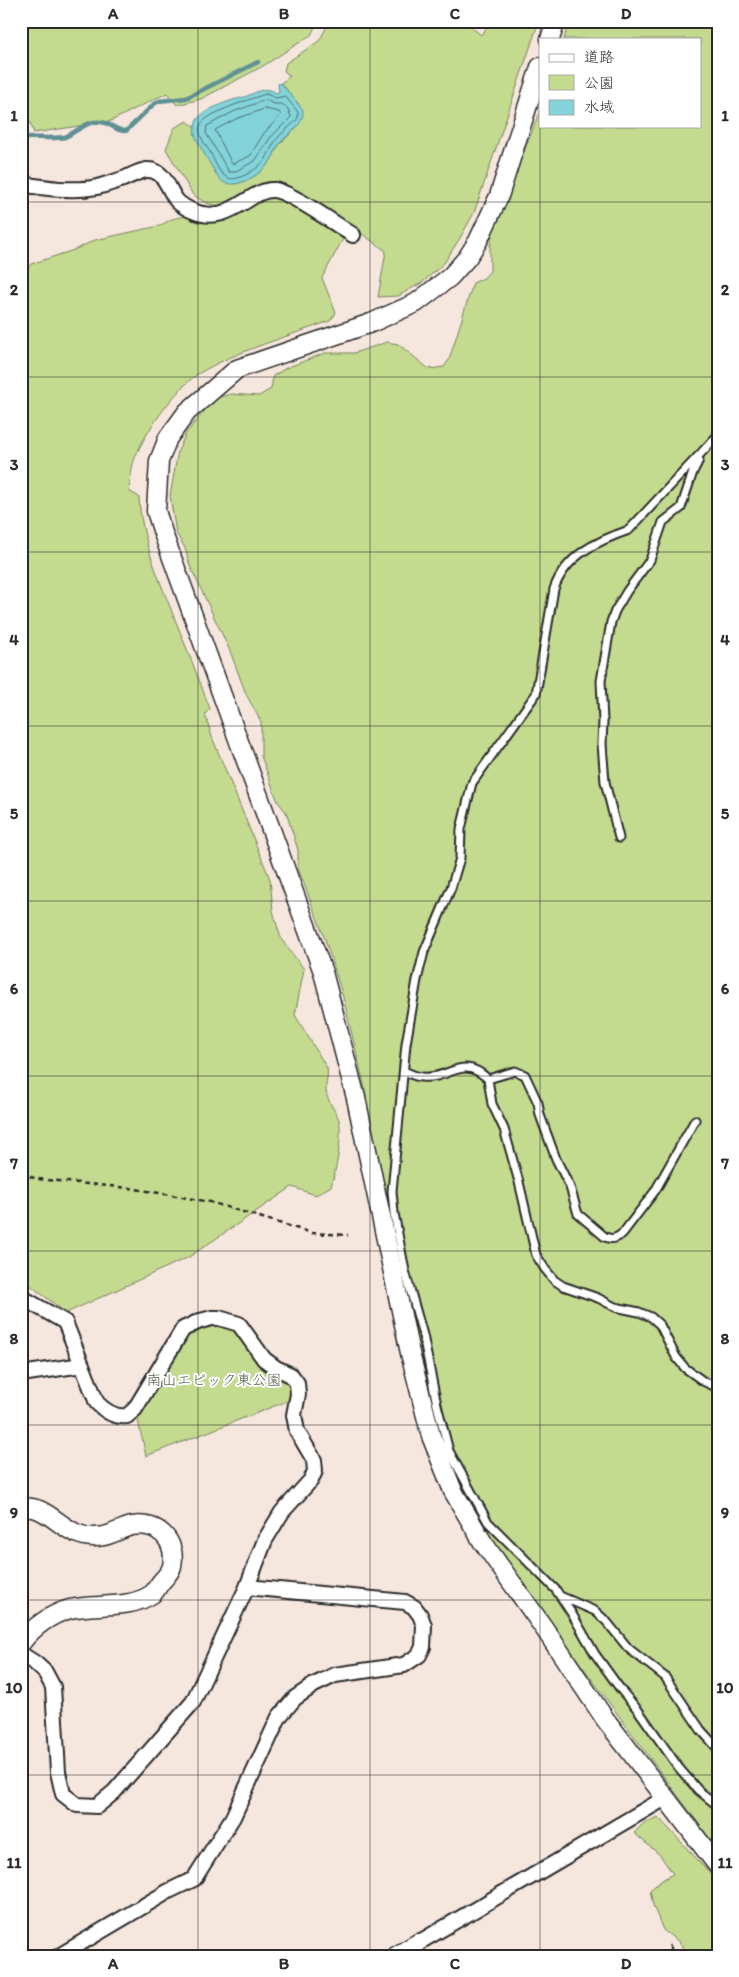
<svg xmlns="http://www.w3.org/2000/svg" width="739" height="1977" viewBox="0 0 739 1977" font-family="Itim,'Klee One',sans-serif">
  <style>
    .green { fill: #c3da8f; stroke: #77825d }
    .water { fill: #82d3da; stroke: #5f9094 }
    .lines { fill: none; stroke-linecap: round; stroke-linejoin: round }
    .shore { stroke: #4e6e71; stroke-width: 1 }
    .stream { stroke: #5f9094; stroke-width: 4.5 }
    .service-casing { stroke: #2b2b2b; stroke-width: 11 }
    .minor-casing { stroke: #2b2b2b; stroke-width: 18 }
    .tertiary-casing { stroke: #2b2b2b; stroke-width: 21 }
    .path { stroke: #2b2b2b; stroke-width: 2.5; stroke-dasharray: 5 4; stroke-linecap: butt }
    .service { stroke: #fff; stroke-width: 7 }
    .minor { stroke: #fff; stroke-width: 14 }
    .tertiary { stroke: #fff; stroke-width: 18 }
    .grid { fill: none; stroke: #2b2b2b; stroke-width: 1; stroke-opacity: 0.55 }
    .labels { text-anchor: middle; stroke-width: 4; stroke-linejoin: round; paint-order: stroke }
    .park-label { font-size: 15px; fill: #596049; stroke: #fff }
    .neatline { fill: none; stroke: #2b2b2b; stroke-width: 2 }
    .grid-label { font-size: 16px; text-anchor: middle; font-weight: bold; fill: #2b2b2b }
  </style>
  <rect width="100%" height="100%" fill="#f5e6de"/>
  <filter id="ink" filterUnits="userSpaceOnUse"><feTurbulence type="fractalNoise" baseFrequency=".02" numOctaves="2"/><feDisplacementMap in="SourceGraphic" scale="10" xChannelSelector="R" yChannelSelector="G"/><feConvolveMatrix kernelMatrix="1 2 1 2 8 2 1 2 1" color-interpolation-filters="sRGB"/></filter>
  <g filter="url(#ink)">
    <!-- green -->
    <path class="green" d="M21 21H318L311 35 263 66 201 99 177 105 167 93 111 121 34 133 23 104 21 91Z
      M330 21H464L481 35 488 26 483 21H539L474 213 460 238 444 263 423 282 398 296 378 297 386 251 330 211 316 208 280 188 222 207 206 203 193 195 166 149 174 128 187 121 195 127V135L216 174 236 184 256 175 263 169 270 162 279 145 297 127 298 103C291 97 288 90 281 83L290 76 284 71 286 63 319 41Z
      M569 21H718V1850L483 1532 439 1444 371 1137 366 1093 343 997 325 939 298 868V850L286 812 278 802 261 756V722L246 694 230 651 190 566 185 548 176 533 170 496 178 451 186 433 215 398 231 394 259 396 271 389 273 376 286 368 325 353H354L387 342 398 344 429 369 444 367 449 360 473 283 484 278 490 271V248L492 233 540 111V126H700V39H564Z
      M268 197 282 198 345 235 322 278 336 313 330 321C289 336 237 351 201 372 177 386 140 438 133 464 131 473 130 482 129 491L139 497C141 537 157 574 172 612 185 644 198 677 210 709L205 714 212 737 270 879 273 911 281 939 304 969 295 1015 327 1068C329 1076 325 1083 326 1091 327 1101 336 1111 339 1120 343 1133 336 1173 331 1186L316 1195 292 1187 189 1257 66 1313 21 1278V278L31 264 74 250 95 240 159 226 172 219 188 215 216 220 238 215Z
      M213 1325 236 1329 261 1364 272 1375 289 1379 293 1387 290 1400 146 1456 137 1416 185 1336Z
      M658 1817 718 1882V1956H688L679 1942 663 1930 653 1905 650 1890 662 1880 673 1874 660 1855 634 1833 644 1823Z"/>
    <!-- water -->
    <path class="water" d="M281 83 303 110C304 128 286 133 278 146 275 151 273 158 269 163 261 174 236 191 222 181 217 177 197 142 195 135 194 131 195 124 197 120 203 110 230 100 241 98 253 95 265 84 276 93L279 92 278 84Z"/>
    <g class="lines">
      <!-- shore -->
      <path class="shore" d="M266 94 276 98 285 96 298 112V118C291 127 280 133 274 143 271 148 269 154 265 160 259 168 236 184 226 177 218 172 214 159 210 152 205 144 196 133 201 124 207 113 253 98 266 94Z
        M266 100 274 104H282L288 109 291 117 270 138 255 161 234 172H229L206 133 207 126 233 112Z
        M265 109 279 112 281 115 264 133 250 156 232 164 215 130 236 119Z"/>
      <!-- stream -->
      <path class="stream" d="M21 138C31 137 57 139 65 137 77 132 87 120 101 122 112 123 114 131 126 131L153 105 159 101 186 98 258 62"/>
      <!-- service casing -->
      <g class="service-casing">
        <path id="service" d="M718 435 629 530C597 541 566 555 554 589L536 694 472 783 461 829 460 858 451 888 424 952 417 980 406 1044 392 1191 394 1213 405 1271 423 1335 437 1405 449 1451 488 1522 556 1590 572 1614 595 1654 621 1690 638 1710 679 1768 698 1790 718 1806
          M619 838 605 782 602 744 603 721 601 681 611 622 615 611 627 591 650 560 663 522 681 508 693 472 699 460
          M404 1071C410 1074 416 1077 422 1077 450 1080 461 1054 488 1079L492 1104 504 1129 519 1182 536 1255 545 1269 554 1280 563 1286 598 1298 615 1307 639 1312 651 1317 660 1325 676 1357 685 1368 703 1381 718 1388
          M488 1079 515 1071 525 1075 538 1103 540 1115 556 1159 570 1187 578 1214 605 1237C613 1240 617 1238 623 1233L655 1191 695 1120
          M560 1596 595 1611 607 1622 628 1648 665 1677 701 1730 718 1749"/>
      </g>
      <!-- minor casing -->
      <g class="minor-casing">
        <path id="minor" d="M21 184C45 188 73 192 97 187 105 185 114 182 123 179 131 176 138 171 147 170 165 169 168 190 177 201 181 205 188 209 193 211 228 227 251 188 274 190 289 191 338 226 353 235
          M21 1297 65 1322 97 1403C105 1411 115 1418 127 1416L135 1409 183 1329 200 1321 212 1318H219L239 1324 264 1359 276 1368 291 1375 297 1383 298 1394 294 1415 297 1431 314 1460 315 1471 311 1480 282 1512 265 1540 247 1587 193 1702 114 1792 97 1806 77 1805 63 1794 58 1772 53 1687 45 1672 35 1663 21 1654
          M21 1374 82 1365
          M418 1943 667 1797
          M59 1956 169 1891 194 1879 233 1817 279 1717 295 1698 314 1685 335 1675 404 1665 419 1655 423 1647 424 1625 420 1615 414 1607 405 1602 247 1587"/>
      </g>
      <!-- tertiary casing -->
      <g class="tertiary-casing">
        <path id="tertiary" d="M550 39 556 21
          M540 67 499 196 478 241 467 258 450 277 416 303 371 323 237 369 187 412 168 438 159 461 156 511 164 536 323 972 356 1098 410 1353 431 1436 453 1491 482 1541 544 1628 605 1719 718 1866
          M21 1508C52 1502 64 1544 104 1536 114 1534 122 1528 132 1526 158 1521 177 1541 172 1566 171 1572 165 1577 161 1582 158 1585 156 1591 152 1594 129 1610 96 1603 70 1609 51 1614 33 1627 21 1643
          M396 1956 418 1943"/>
      </g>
      <!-- path -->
      <path class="path" d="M21 1174 38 1179 130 1188 165 1194 210 1202 312 1233 348 1235
        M669 1945 676 1956"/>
      <!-- service -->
      <use href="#service" class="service"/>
      <!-- minor -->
      <use href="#minor" class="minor"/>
      <!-- tertiary -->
      <use href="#tertiary" class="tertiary"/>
    </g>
  </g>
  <!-- grid -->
  <path class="grid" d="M198 21V1956M370 21V1956M540 21V39M540 126V1956M21 202H718M21 377H718M21 552H718M21 726H718M21 901H718M21 1076H718M21 1251H718M21 1425H718M21 1600H718M21 1775H718"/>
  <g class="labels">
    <!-- park labels -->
    <g class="park-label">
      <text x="214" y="1385">南山エピック東公園</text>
    </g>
  </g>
  <!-- margin -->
  <rect width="739" height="1977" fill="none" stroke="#fff" stroke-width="55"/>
  <!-- legend -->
  <rect x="539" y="38" width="162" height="90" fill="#ffffff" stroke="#aaaaaa"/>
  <rect x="549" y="54" width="25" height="8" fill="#ffffff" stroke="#aaaaaa"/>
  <text x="584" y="62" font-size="15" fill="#2b2b2b">道路</text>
  <rect x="549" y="75" width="25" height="15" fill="#c3da8f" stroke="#aaaaaa"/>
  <text x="584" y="88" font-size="15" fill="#2b2b2b">公園</text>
  <rect x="549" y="100" width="25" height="15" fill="#82d3da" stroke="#aaaaaa"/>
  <text x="584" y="112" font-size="15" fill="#2b2b2b">水域</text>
  <rect x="28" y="28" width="684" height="1922" class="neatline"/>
  <g class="grid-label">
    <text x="113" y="19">A</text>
    <text x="284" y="19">B</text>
    <text x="455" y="19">C</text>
    <text x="626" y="19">D</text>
    <text x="14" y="121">1</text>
    <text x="725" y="121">1</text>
    <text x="14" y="295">2</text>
    <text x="725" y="295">2</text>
    <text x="14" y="470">3</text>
    <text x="725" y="470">3</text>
    <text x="14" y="645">4</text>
    <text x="725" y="645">4</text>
    <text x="14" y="819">5</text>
    <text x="725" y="819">5</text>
    <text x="14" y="994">6</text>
    <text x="725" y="994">6</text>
    <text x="14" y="1169">7</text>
    <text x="725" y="1169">7</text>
    <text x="14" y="1344">8</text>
    <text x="725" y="1344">8</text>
    <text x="14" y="1518">9</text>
    <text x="725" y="1518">9</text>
    <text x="14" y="1693">10</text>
    <text x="725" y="1693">10</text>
    <text x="14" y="1868">11</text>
    <text x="725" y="1868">11</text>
    <text x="113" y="1969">A</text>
    <text x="284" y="1969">B</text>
    <text x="455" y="1969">C</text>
    <text x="626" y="1969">D</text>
  </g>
</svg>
